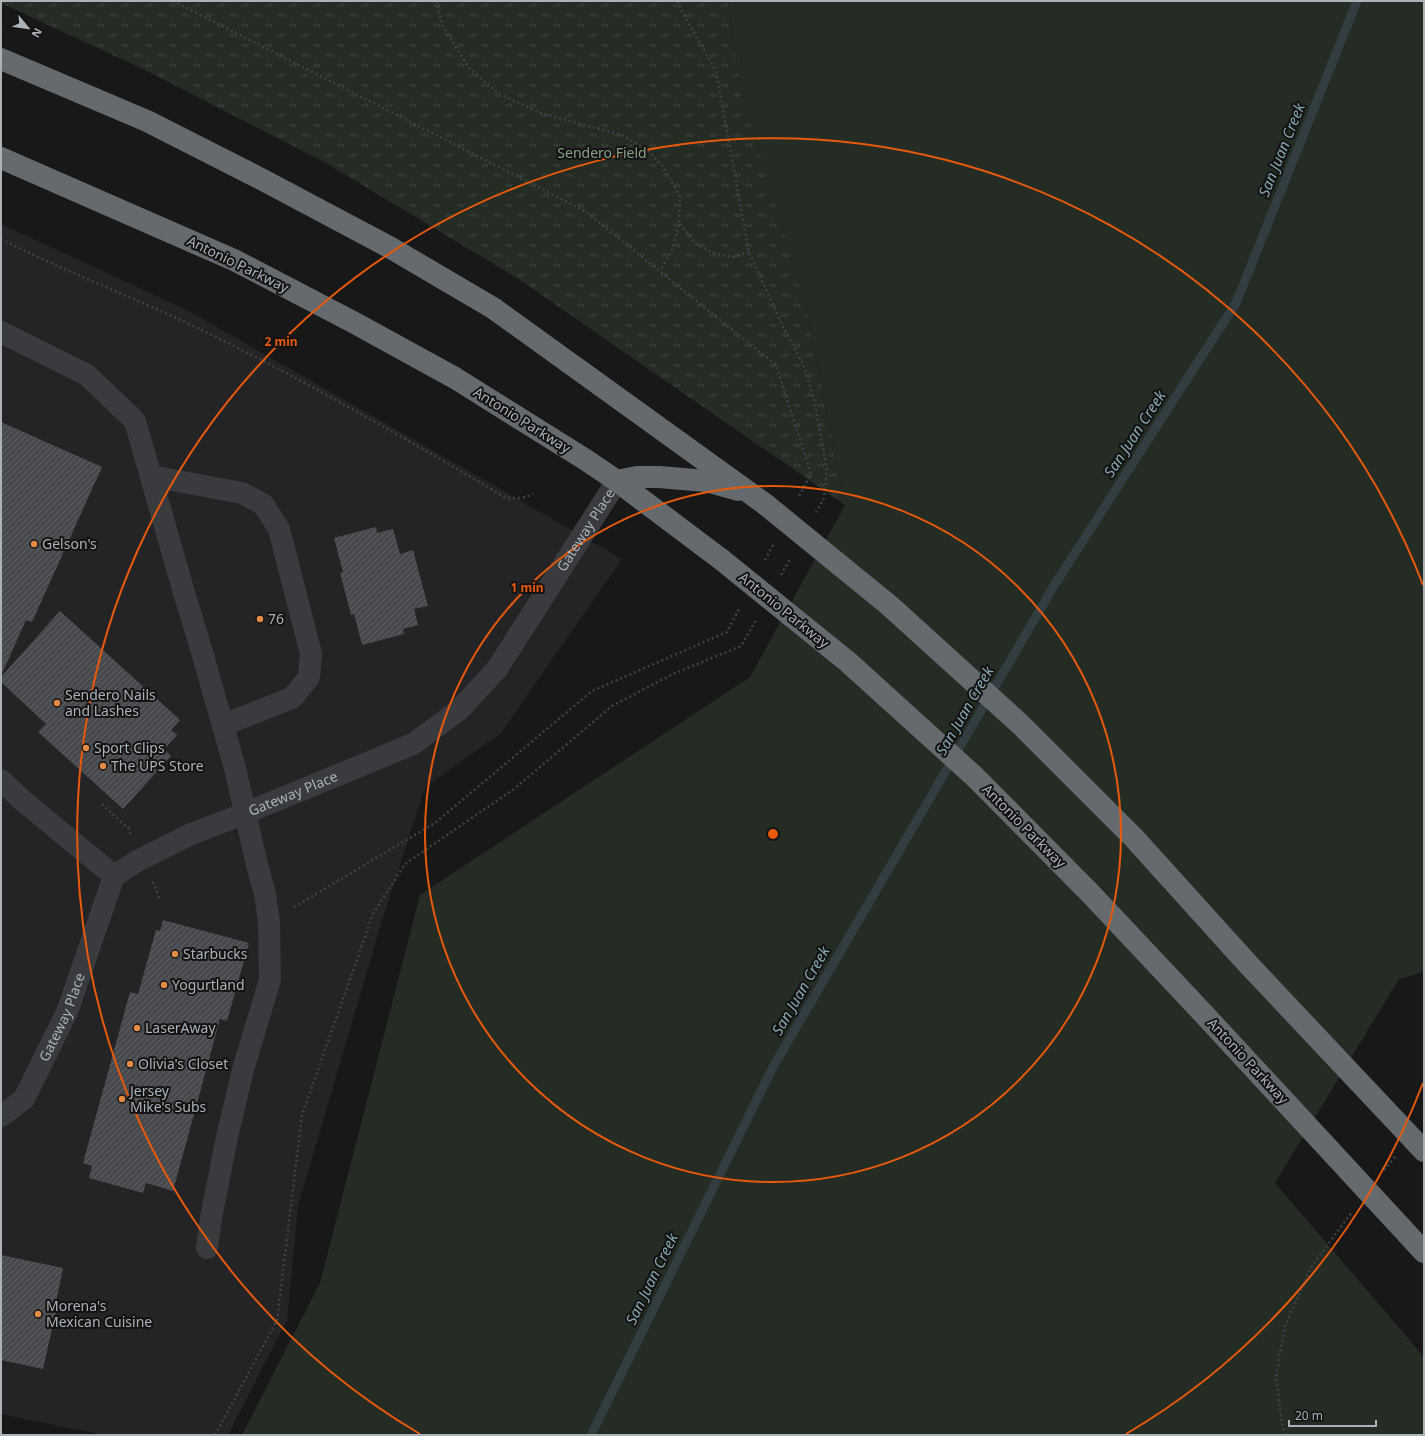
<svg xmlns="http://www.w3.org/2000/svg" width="1425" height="1436" viewBox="0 0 1425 1436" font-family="'Noto Sans',sans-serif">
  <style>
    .built { fill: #242426 }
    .grass { fill: #242c24 }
    .park { fill: url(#park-tufts) }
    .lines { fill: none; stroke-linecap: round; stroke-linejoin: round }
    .stream { stroke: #323d42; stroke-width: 9 }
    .building { fill: url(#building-hatch) }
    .path { stroke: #3f4245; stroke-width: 2.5; stroke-dasharray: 2 3; stroke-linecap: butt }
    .minor { stroke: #393b3e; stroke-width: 22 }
    .highway { stroke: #656a6f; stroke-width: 22 }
    .highway-bridge { stroke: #656a6f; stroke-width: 22 }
    .ring { fill: none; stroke: #e8590c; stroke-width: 2 }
    .poi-dot { fill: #e48b45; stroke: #131314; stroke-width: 1.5 }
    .labels { text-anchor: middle; stroke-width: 4; stroke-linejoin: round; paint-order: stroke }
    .park-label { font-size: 14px; fill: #88a284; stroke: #131314 }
    .street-label { font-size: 14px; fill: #abb2b8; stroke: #131314 }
    .poi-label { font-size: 14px; fill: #abb2b8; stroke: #131314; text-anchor: start }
    .water-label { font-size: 15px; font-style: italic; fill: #85a6b0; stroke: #131314 }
    .centre { fill: #e8590c; stroke: #131314; stroke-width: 2 }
    .ring-label { font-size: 12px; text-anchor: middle; font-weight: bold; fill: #e8590c; stroke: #131314; stroke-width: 4; stroke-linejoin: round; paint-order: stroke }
  </style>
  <defs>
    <pattern id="park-tufts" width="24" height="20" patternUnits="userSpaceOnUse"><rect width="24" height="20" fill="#242c24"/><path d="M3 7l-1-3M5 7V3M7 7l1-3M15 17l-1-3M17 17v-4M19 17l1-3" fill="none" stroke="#414842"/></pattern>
    <pattern id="building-hatch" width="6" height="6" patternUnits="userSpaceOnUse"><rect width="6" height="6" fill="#47494c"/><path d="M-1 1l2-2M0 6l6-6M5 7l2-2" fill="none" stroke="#5f6164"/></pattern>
  </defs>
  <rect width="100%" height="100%" fill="#181819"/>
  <!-- built -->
  <path class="built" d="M1 224 191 312 622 559 501 733 425 787 381 924 298 1206 287 1320 228 1435H103L1 1414Z"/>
  <!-- grass -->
  <path class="grass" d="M728 1H1424V972L1399 979 1275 1183 1424 1357V1435H242L320 1283 420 895 750 677 845 505 806 308 740 86Z"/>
  <!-- park -->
  <path class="park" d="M1 1H728L740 86 806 308 845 505 517 278 326 163 145 70 1 3Z"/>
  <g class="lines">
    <!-- stream -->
    <path class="stream" d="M591 1435 773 1067 1055 584 1236 303 1357 1"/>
  </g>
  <!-- building -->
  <path class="building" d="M1 422 102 467 32 622 26 620 1 676Z
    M376 527 377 533 393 529 400 554 413 550 428 606 414 609 418 625 403 629 404 634 362 645 354 614 351 615 340 573 343 572 334 538Z
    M60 611 180 720 171 730 177 735 164 749 171 756 123 809 38 732 46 724 1 682V677Z
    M163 920 249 943 227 1021 220 1019 173 1191 146 1183 143 1193 89 1178 92 1166 83 1163 130 992 138 994 156 930 160 931Z
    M1 1255 63 1268 55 1307H57L43 1369 1 1360Z"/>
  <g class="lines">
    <!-- path -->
    <path class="path" d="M173 1 585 211 776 365 811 474 798 498
      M436 1 443 26 469 68 498 93 540 113 622 135 647 150 663 166 680 197 679 224 672 250 660 271
      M678 1 683 14 716 71 749 252 783 327 803 364 814 399 827 470 824 498 816 512
      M680 224 696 244 716 254 733 257 749 252
      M1 239C74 276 151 304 224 341 320 389 413 443 506 498H522L533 494
      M765 560 773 545
      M781 575 790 559
      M102 804 129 829 131 835
      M153 882 160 899
      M294 907 435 823 592 691 727 632 740 607
      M1384 1170 1395 1157
      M215 1435 277 1320 302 1115 373 914 405 864 514 789 612 706 673 674 741 646 756 620
      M1286 1435 1282 1424 1276 1376 1285 1326 1311 1267 1352 1212"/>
    <!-- minor -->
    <g class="minor">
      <path d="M1 332 87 375 135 421 185 596 202 652 235 768 257 865 265 894 269 922 270 980 244 1066 227 1137 211 1218 207 1248"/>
      <path d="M151 476 242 493 263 504 279 529 311 654 309 677 292 698 223 725"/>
      <path d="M1 780 22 800 114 876"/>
      <path id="s1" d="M1 1116 24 1099 67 1012 114 876 137 861 189 835 246 813 413 744 459 710 497 669 617 481"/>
    </g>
    <!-- highway -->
    <path class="highway" d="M1 59 147 121 263 180 391 248 493 308 765 504
      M1 158 234 260 353 322 455 378 586 460 617 481 722 560
      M617 481 637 477H659L706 481 738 490"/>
    <!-- highway-bridge -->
    <path class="highway-bridge" d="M765 504 890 606 1020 724 1134 838 1247 963 1424 1151
      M722 560 848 662 975 777 1089 892 1201 1011 1424 1252"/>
  </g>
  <!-- distance rings -->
  <g class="ring">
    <circle cx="773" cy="834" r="348"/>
    <path d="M1423 1083A696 696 0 0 1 1126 1434M420 1434A696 696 0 1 1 1423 585"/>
  </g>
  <!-- markers -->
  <g class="poi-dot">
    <circle cx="34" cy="544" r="4"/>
    <circle cx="260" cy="619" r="4"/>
    <circle cx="57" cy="703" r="4"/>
    <circle cx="86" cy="748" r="4"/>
    <circle cx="103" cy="766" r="4"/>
    <circle cx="175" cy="954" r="4"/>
    <circle cx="164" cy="985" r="4"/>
    <circle cx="137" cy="1028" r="4"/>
    <circle cx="130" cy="1064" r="4"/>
    <circle cx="122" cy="1099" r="4"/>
    <circle cx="38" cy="1314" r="4"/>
  </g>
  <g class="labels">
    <!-- park labels -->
    <g class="park-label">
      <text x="602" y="158">Sendero Field</text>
    </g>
    <!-- street labels -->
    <g class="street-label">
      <text transform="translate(238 264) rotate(26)" y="5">Antonio Parkway</text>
      <text transform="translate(522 420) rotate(32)" y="5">Antonio Parkway</text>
      <text dy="5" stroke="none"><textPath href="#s1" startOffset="875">Gateway Place</textPath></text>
      <text transform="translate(784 610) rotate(39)" y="5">Antonio Parkway</text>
      <text dy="5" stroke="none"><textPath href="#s1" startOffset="467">Gateway Place</textPath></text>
      <text transform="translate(1024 826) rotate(45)" y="5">Antonio Parkway</text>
      <text dy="5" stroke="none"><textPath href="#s1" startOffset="119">Gateway Place</textPath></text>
      <text transform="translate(1248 1061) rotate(47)" y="5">Antonio Parkway</text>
    </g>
    <!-- poi labels -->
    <g class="poi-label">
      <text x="42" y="549">Gelson's</text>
      <text x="268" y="624">76</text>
      <text x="65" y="700">Sendero Nails<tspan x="65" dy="16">and Lashes</tspan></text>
      <text x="94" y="753">Sport Clips</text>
      <text x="111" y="771">The UPS Store</text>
      <text x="183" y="959">Starbucks</text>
      <text x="172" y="990">Yogurtland</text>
      <text x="145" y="1033">LaserAway</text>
      <text x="138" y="1069">Olivia's Closet</text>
      <text x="130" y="1096">Jersey<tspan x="130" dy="16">Mike's Subs</tspan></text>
      <text x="46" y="1311">Morena's<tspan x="46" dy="16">Mexican Cuisine</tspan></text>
    </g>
    <!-- water labels -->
    <g class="water-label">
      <text transform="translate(1282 150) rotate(-68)" y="5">San Juan Creek</text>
      <text transform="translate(1135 434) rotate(-57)" y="5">San Juan Creek</text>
      <text transform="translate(965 711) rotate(-60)" y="5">San Juan Creek</text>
      <text transform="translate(801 991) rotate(-60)" y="5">San Juan Creek</text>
      <text transform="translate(652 1279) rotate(-64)" y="5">San Juan Creek</text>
    </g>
  </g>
  <circle cx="773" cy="834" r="6" class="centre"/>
  <g class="ring-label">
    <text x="281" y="346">2 min</text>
    <text x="527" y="592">1 min</text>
  </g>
  <!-- border -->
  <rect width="1425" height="1436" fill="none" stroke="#abb2b8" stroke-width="4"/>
  <!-- north arrow -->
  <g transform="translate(28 28) rotate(119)" stroke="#131314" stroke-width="3" paint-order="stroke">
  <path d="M0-3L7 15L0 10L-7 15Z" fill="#abb2b8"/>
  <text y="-6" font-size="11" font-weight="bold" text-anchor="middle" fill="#abb2b8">N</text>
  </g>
  <!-- scale -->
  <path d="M1289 1420v6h87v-6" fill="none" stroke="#abb2b8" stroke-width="2"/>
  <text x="1295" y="1420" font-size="12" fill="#abb2b8" stroke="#131314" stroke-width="3" paint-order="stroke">20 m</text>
</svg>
